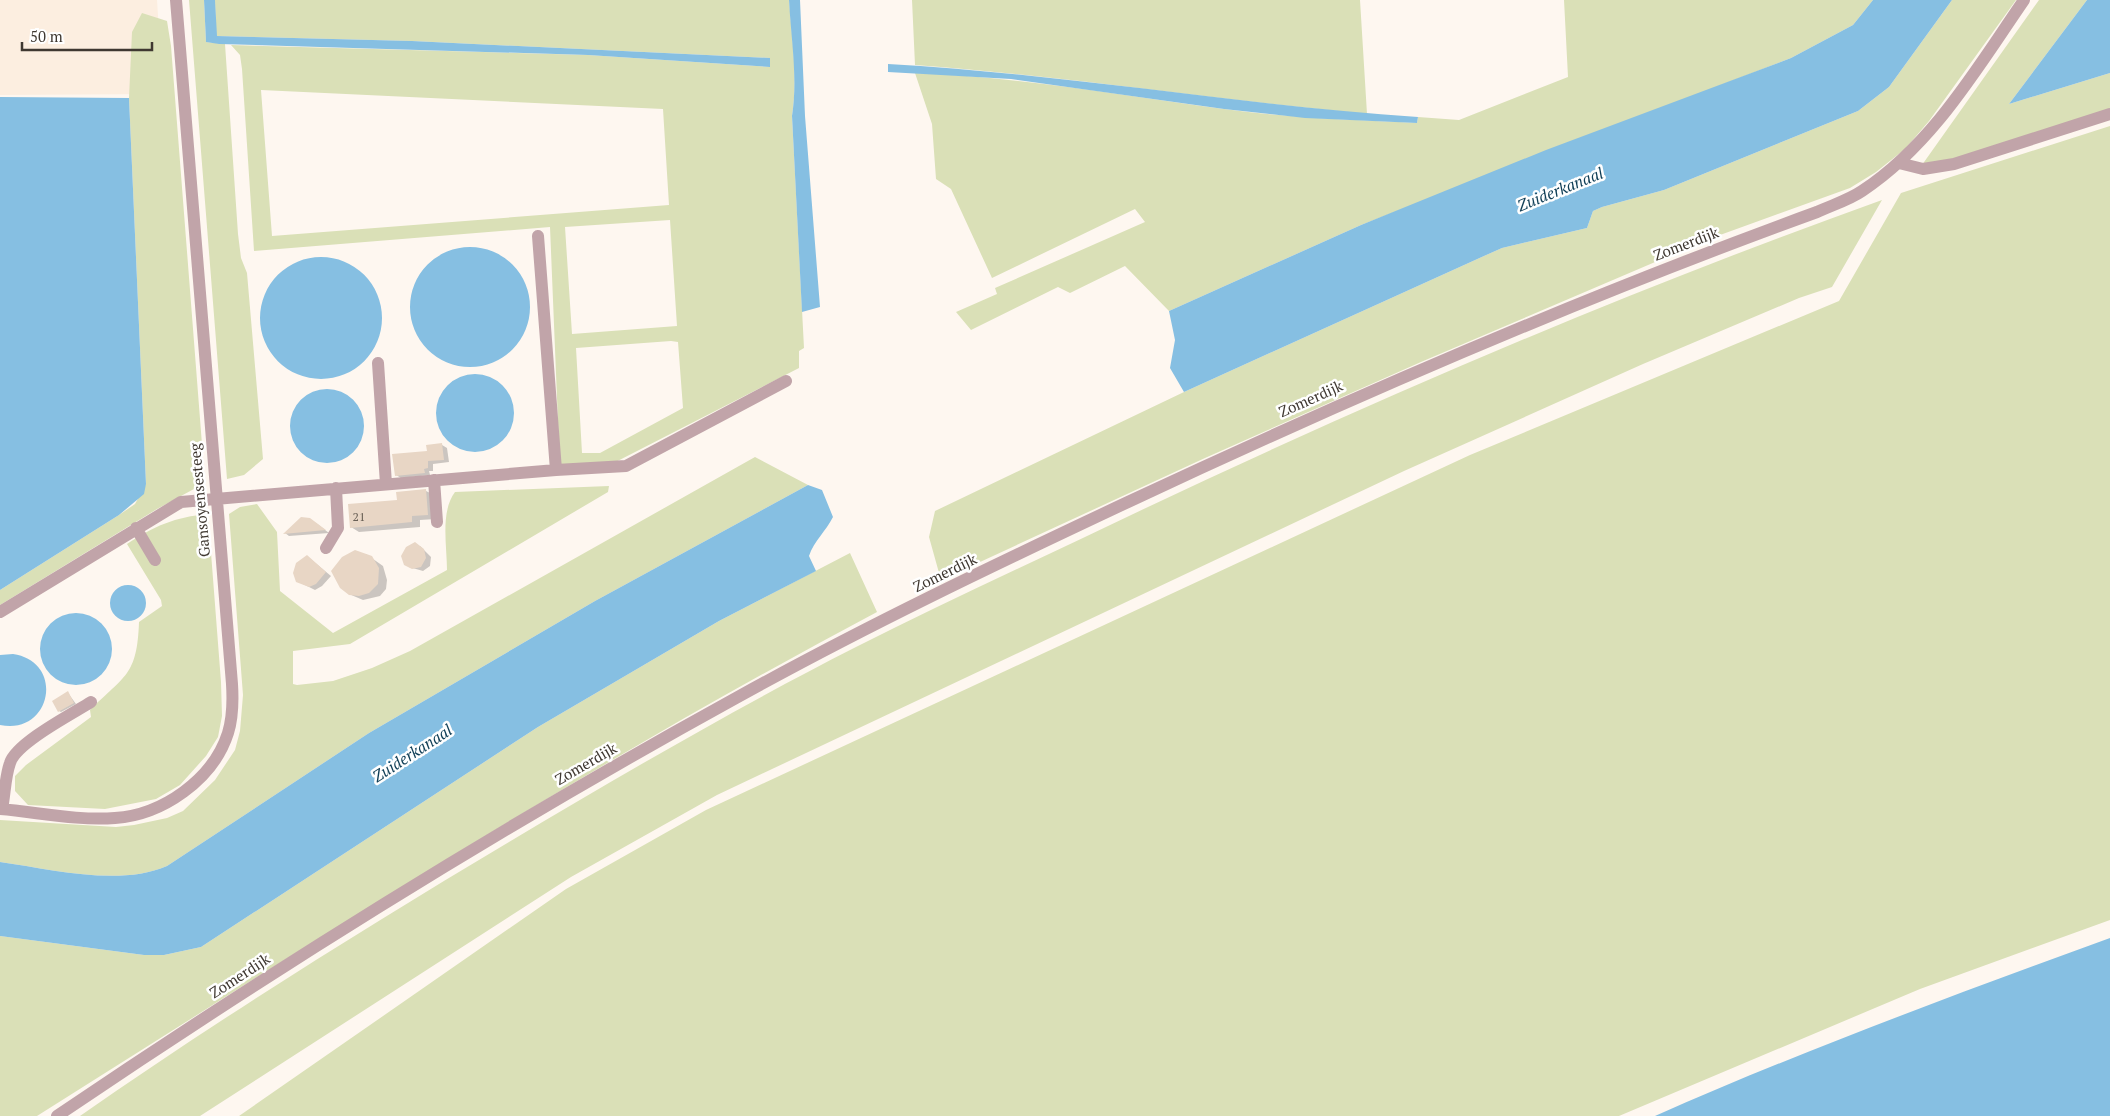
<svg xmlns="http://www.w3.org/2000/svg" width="2110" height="1116" viewBox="0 0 2110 1116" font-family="'PT Serif',serif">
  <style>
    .built { fill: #fceee0 }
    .green { fill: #dae0b7; fill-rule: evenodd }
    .water { fill: #86bfe2 }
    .shadow { fill: #0003 }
    .building { fill: #e8d6c5 }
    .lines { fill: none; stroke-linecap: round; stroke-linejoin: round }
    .minor { stroke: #c1a4a9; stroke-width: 12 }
    .labels { text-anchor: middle; stroke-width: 5; stroke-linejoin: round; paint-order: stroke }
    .number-label { font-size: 12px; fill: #696056 }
    .street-label { font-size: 15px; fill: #3f3831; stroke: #fff }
    .water-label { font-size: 16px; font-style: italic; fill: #0f3e56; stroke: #fff }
  </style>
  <rect width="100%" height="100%" fill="#fef7f0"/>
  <!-- built -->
  <path class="built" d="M0 0H157L163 94 0 95Z"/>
  <!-- green -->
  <path class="green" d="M189 0H204L206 42 225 44 238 234 241 258 247 273 263 459 244 475 227 479Z
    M215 0H789C792 39 798 78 792 116L804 348 799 351V368L598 471H560L550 227 254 251 242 69 240 55 231 45 588 55 770 67V58L412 41 216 36ZM261 90 663 109 669 205 272 236ZM670 220 677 326 572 334 565 227ZM671 341 678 342 683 408 600 453H582L576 348Z
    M912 0H1360L1367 114C1216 100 1066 76 915 65Z
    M1564 0H1873L1853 25 1791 58 1361 225 1169 311 1125 266 1070 293 1058 287 971 330 956 312 997 294 995 288 1145 222 1135 209 992 278 951 189 936 179 932 124 915 73C1019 77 1121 95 1224 109 1288 118 1352 120 1417 123L1418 117 1459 120 1568 77Z
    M1952 0H2016L1929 121 1905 149 1876 172 1850 188 1709 239 1421 362 1205 458 941 580 929 537 935 511 1184 392 1484 256 1502 248 1587 228 1593 211 1602 207 1664 190 1858 111 1889 87Z
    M2039 0H2087L2009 104 2110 73V112L1917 172Z
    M142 13 167 21 171 46 205 483 157 509 0 605V590L119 515 135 504 146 484 129 98 132 32Z
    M2110 126V920L1920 989 1619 1116H239L566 889 706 810 1470 455 1839 301 1901 193Z
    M1882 200 1832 287 1799 298 1643 364 1404 471 717 795 571 877 200 1116H80C219 1019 363 929 509 842 623 774 738 707 856 647 931 609 1009 573 1085 537 1345 412 1611 297 1882 200Z
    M755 457 808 485 595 601 369 733 167 866C119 887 51 869 0 862V820L116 827 134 825 167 818 183 811 215 780 235 750 240 731 243 695 229 514 240 507 257 504 277 532 280 591 333 633 447 570C447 546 440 512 455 492L609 486 608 492 350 644 293 651V684L297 685 333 681 372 668 410 651Z
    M208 514 221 682 222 716 218 737 206 756 180 785 156 799 105 809 28 805 15 791V776L26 765 91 717 90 710C125 675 137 676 139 622L162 606 161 600 127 544C154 526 175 517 208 514Z
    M850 553 877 612C588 765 313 942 37 1116H0V936L144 955H164L201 947 538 727 719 621Z"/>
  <!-- water -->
  <path class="water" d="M204 0H215L217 36 412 41 770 58V67L588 55 219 44 206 42Z
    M789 0H800L805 116 820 307 802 312 792 116C798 78 791 39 789 0Z
    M1873 0H1952L1889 87 1858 111 1664 190 1602 207 1593 211 1587 228 1502 248 1484 256 1184 392 1170 368 1175 340 1169 311 1361 225 1546 150 1791 58 1853 25Z
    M2087 0H2110V73L2009 104Z
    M888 64C1065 74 1240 105 1418 117L1417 123 1305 118 1224 109 1011 79 888 72Z
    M0 97 129 98 146 484 144 494 119 515 0 590Z
    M410 307a60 60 0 1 1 120 0a60 60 0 1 1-120 0Z
    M260 318a61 61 0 1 1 122 0a61 61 0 1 1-122 0Z
    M436 413a39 39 0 1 1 78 0a39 39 0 1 1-78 0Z
    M290 426a37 37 0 1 1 74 0a37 37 0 1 1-74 0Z
    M808 485 822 490 833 517C826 531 814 541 809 556L816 571 719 621 538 727 201 947 164 955H144L0 936V862C51 869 119 887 167 866L369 733 595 601Z
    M110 603a18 18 0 1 1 36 0a18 18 0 1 1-36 0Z
    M40 649a36 36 0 1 1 72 0a36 36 0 1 1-72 0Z
    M13 654C66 662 51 736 0 725V655Z
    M2110 938V1116H1655C1804 1050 1957 994 2110 938Z"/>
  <!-- shadow -->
  <path class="shadow" d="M442 445 447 448 449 462 433 464V471H429L430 475 401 478 396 475Z
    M426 491 434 495 436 519 420 520V527L359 532 351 527 398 501Z
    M316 523 329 533 289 536 285 533Z
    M420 546 431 557 430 566 423 571 409 567Z
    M366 554 383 566 387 580 386 589 380 596 363 600 349 594Z
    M307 556 331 576 322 586 315 590 303 584Z
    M68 693 76 704 61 712 59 711Z"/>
  <!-- building -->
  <path class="building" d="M442 443 444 460 428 461V468L424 469 425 473 395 476 392 454 427 451 426 445Z
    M426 489 428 515 412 516V522L350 528 348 504 397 500 396 492Z
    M301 517 310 518 326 530 283 534Z
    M415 542 424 549 426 558 421 567 412 569 404 565 401 556 406 547Z
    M355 550 372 556 379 568 378 584 369 593 359 596 349 595 340 588 331 571 342 557Z
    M307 555 326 572 316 584 309 587 296 582 293 573 296 563Z
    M68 691 74 703 58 712 52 701Z"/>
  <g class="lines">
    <!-- minor -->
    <path class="minor" d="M1899 163 1923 169 1954 164 2110 114
      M378 363 386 484
      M556 470 626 466 786 381
      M434 480 437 522
      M136 528 155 560
      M326 548 338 528 336 488
      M0 612 181 502 556 470 538 236
      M0 809C37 812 77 821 115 818 162 815 213 780 228 733 233 717 233 700 232 684L176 0
      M2 809C5 794 5 777 10 763 16 743 72 714 91 702
      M57 1116C277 967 503 826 736 698 864 627 996 564 1128 502 1354 396 1583 297 1817 212 1832 205 1849 200 1862 191 1933 144 1977 68 2024 0"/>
  </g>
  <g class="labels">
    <!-- number labels -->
    <g class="number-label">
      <text x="359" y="521">21</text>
    </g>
    <!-- street labels -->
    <g class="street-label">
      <text transform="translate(1686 244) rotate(-21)" y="5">Zomerdijk</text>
      <text transform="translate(1311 399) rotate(-24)" y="5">Zomerdijk</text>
      <text transform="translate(200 500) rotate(-95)" y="5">Gansoyensesteeg</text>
      <text transform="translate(945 573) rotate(-26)" y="5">Zomerdijk</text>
      <text transform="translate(586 764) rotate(-30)" y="5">Zomerdijk</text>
      <text transform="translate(240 976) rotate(-33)" y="5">Zomerdijk</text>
    </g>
    <!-- water labels -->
    <g class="water-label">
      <text transform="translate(1560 189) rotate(-22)" y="6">Zuiderkanaal</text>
      <text transform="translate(412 753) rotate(-33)" y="6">Zuiderkanaal</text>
    </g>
  </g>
  <!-- scale -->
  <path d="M22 42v8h130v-8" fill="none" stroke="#3f3831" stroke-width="2.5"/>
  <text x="30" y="42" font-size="15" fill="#3f3831" stroke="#ffffff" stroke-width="4" paint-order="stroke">50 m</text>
</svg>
